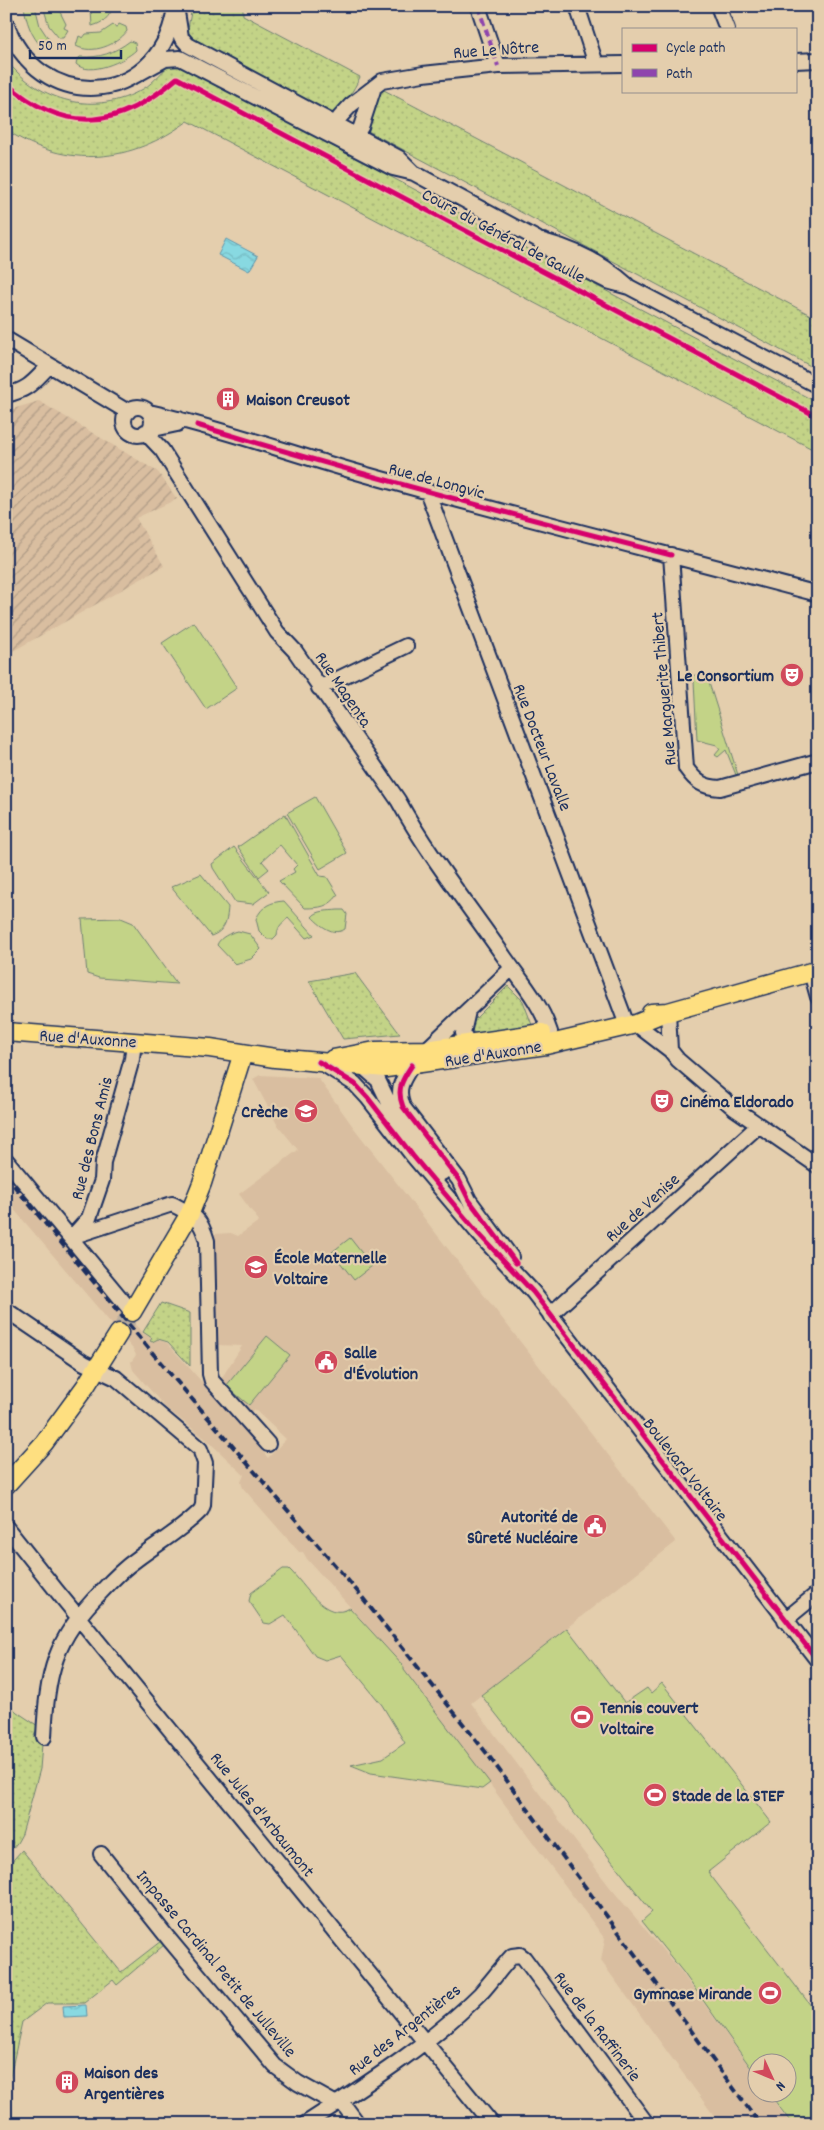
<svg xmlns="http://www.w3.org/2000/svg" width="824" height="2130" viewBox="0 0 824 2130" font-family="Dekko,sans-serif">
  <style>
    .built { fill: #d9bea0 }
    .industrial { fill: url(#industrial-furrows) }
    .grass { fill: #c3d387; stroke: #6f8172 }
    .park { fill: url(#park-dots); stroke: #6f8172 }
    .water { fill: url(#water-waves); stroke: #5c95ad }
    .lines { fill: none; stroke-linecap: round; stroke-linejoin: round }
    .major-tunnel { stroke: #bcae9d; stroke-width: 18; stroke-dasharray: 18 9; stroke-linecap: butt }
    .minor-casing { stroke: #1b2f5e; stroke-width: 18 }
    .major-casing { stroke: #1b2f5e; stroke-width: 21 }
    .minor { stroke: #e4cead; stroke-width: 14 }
    .major { stroke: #fedf80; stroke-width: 18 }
    .rail { stroke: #1b2f5e; stroke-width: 4; stroke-dasharray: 8 4; stroke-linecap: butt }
    .quiet { stroke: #8e44ad; stroke-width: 4; stroke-dasharray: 8 4; stroke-linecap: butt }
    .cycleway-casing { stroke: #e4cead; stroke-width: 8 }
    .cycleway { stroke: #d6006c; stroke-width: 5 }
    .labels { text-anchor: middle; stroke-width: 4.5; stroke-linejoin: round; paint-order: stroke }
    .street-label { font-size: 18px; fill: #1b2f5e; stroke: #e4cead }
    .poi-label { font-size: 18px; font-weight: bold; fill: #1b2f5e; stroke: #e4cead; text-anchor: start }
  </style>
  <defs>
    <pattern id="industrial-furrows" width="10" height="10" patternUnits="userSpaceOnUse" patternTransform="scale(1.25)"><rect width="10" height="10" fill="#d9bea0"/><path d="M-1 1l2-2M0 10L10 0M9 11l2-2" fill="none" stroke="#af9b86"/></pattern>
    <pattern id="park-dots" width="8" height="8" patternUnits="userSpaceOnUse" patternTransform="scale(1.25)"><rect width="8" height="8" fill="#c3d387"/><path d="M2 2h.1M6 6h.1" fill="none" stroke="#a7b577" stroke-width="1.8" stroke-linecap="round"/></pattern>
    <pattern id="water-waves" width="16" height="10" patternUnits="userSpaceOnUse" patternTransform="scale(1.25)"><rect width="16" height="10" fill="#88d9e1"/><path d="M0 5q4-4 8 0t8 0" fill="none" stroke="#75bbc3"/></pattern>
  </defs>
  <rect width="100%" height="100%" fill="#e4cead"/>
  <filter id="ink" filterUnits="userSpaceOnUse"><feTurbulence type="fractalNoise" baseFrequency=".02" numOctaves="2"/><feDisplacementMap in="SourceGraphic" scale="10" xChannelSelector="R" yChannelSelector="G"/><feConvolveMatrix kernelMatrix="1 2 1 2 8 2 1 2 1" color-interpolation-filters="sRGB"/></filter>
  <g filter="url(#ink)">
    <!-- built -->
    <path class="built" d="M260 1075 318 1078 354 1128 676 1542 471 1703 609 1886 682 1973 756 2076V2092L768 2093 790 2124H720L601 1961 605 1939 404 1669V1667L307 1559 303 1552H299L243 1488 241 1482 244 1475 208 1441 165 1407 133 1370 131 1362 136 1355 133 1349 6 1200V1169L144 1334 151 1338 149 1341 151 1343 157 1339 167 1343 202 1382H207L268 1458 286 1439 254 1409 248 1415 219 1382 242 1346 217 1345 216 1315 212 1314 214 1234 231 1233 238 1236 259 1221 239 1194 298 1150 277 1124 253 1079Z"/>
    <!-- industrial -->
    <path class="industrial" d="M39 401 158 472 177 499 136 518 164 566 6 655V411Z"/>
    <!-- grass -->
    <path class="grass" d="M24 6H35L40 26 50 41 49 47H42C31 36 26 21 24 6Z
      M43 6H57L66 24 64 28 68 30 63 38H59L49 26Z
      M97 6H113C110 17 103 23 92 26L91 10Z
      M119 24 126 27 127 31C117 45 92 55 76 46L79 36 83 38 86 34 101 33 113 25 117 27Z
      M130 41 135 43 136 50C125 61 89 77 76 64L77 60 80 57C100 58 114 53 130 41Z
      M194 622 237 688 206 709 162 643Z
      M706 673 710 686 738 775H736L726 750 718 757 715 755 720 749 717 745 697 740 694 681H692L691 676Z
      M315 797 347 853 320 869 287 813Z
      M285 814 320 876 327 877 338 895C329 907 320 908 305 908L279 881 295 872 293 869 297 865 280 845 262 861 269 869 259 877 238 847Z
      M234 847 269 892 253 904 235 902 213 868 212 864Z
      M201 874 228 907C227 921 225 931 211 936L171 887Z
      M284 901 314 935 306 938 288 918C282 923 278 926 277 935L273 939H267L259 931 256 919C262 906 270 902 284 901Z
      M338 910H344L347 914 345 929C333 937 320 925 312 917 317 910 329 911 338 910Z
      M121 918 133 923 177 984 99 978 87 974 82 919Z
      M238 931 250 934 261 949 251 959 235 964 217 945C220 937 230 933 238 931Z
      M350 1238 372 1266 354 1280 332 1252Z
      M267 1336 290 1355 249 1405 226 1386Z
      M283 1569H289C305 1584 325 1623 350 1608L404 1667V1670L490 1783 482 1789 371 1773 351 1765 383 1758 405 1743 382 1705 341 1655 325 1660 315 1656 285 1615 270 1624 264 1623 249 1601 251 1593Z
      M567 1628 625 1703 647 1688 651 1693 662 1683 771 1822 708 1872 818 2015V2124H792L769 2093 786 2092V2062H756V2075L683 1972 642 1921 652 1912 481 1695Z"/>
    <!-- park -->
    <path class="park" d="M192 6H243V15L360 77C353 92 345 103 333 115L193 41 187 35Z
      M6 60C40 102 95 117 143 89 155 82 164 68 174 62L818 403V452L188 121C131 163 68 170 6 130Z
      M382 89 818 319V370L368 131 366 130 378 93Z
      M355 973 400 1034 343 1039 309 981Z
      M508 986 523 1001 532 1025 506 1031 474 1033 469 1025Z
      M161 1303 190 1313V1366L168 1342 158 1339 152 1342 150 1341 152 1338 143 1332Z
      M6 1702 17 1712 38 1726 34 1736 42 1744 40 1769 22 1834 17 1843 6 1856Z
      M22 1850 121 1972 161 1941 164 1945 117 1985 113 1980 84 2003H47L22 2022 6 2095V1868Z"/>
    <!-- water -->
    <path class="water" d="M226 239 258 256 249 271 218 255Z
      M86 2005 87 2016 64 2017 63 2006Z"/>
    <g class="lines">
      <!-- major-tunnel -->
      <path class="major-tunnel" d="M119 1333 132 1312"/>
      <!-- minor casing -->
      <g class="minor-casing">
        <path id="minor" d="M176 6 181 37 188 45 399 158 414 173 537 239 557 256 607 281 629 287 818 386
          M478 6 498 66
          M577 6 596 64
          M718 6 727 29
          M6 23C38 114 156 108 174 13
          M795 61 818 60
          M134 76 165 59 180 58 393 168 414 173
          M330 135 340 117 351 105 382 81 423 74 498 66 623 64
          M352 142 361 127 374 87
          M543 241C573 249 604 264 627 285
          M6 339 128 412
          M6 395C30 389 33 382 49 366
          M124 421a14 14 0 1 1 28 0a14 14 0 1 1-28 0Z
          M149 412C221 428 295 455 367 475 517 517 668 554 818 594
          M149 430 177 424 179 419
          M145 432 162 450 277 632 295 651 398 800C428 855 469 906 505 958 522 982 541 1004 550 1032
          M427 491 624 1017
          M671 555 686 768C696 782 703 787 720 788L818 761
          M319 688 406 646
          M811 972 818 997
          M468 1011 463 1033 472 1051
          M668 1012 670 1050
          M636 1024 670 1050 678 1060 734 1108 818 1166
          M426 1050 512 968
          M322 1063 355 1084 368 1098 413 1156 478 1233 533 1292 818 1661
          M361 1065 378 1080 390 1105 442 1173
          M412 1065C402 1080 396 1089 403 1107L459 1180 469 1200 511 1257
          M6 1160 132 1312
          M71 1237 172 1204C193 1215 200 1216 207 1241L210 1374 212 1381 268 1444
          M72 1237 89 1218 102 1180 103 1162 132 1059 134 1042
          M6 1310 84 1363 116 1378 200 1449 205 1463 203 1505 201 1510C183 1529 158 1543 137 1559 124 1568 112 1580 101 1592 54 1639 47 1673 44 1737
          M550 1315 758 1126
          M6 1527 56 1590 492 2124
          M785 1620 818 1593
          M101 1854 168 1938 275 2066 298 2083 336 2104
          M341 2101 358 2124
          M305 2124C365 2085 429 2045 480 1994 491 1982 501 1968 512 1956L520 1955 524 1958 647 2124"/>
      </g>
      <!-- major casing -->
      <g class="major-casing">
        <path id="major" d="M651 1013 668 1012 818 970
          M6 1032 210 1048 275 1058 386 1068 546 1045 636 1024 663 1013
          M333 1059 375 1051 426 1050 542 1033
          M132 1312 190 1213 202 1183 243 1053
          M6 1485 44 1443 85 1387 119 1333"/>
      </g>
      <!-- minor -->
      <use href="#minor" class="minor"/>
      <!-- major -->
      <use href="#major" class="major"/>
      <!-- rail -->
      <path class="rail" d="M6 1176 155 1356 358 1592 488 1755 760 2124"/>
      <!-- quiet -->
      <path class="quiet" d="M478 6 498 66"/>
      <!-- cycleway casing -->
      <g class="cycleway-casing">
        <path id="cycleway" d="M6 83C66 136 120 128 177 78L818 417
          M197 425C354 473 512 515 671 555
          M319 1062 355 1084 368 1098 413 1156 478 1233 533 1292 818 1661
          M412 1065C402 1080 396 1089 403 1107L459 1180 469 1200 516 1263"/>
      </g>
      <!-- cycleway -->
      <use href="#cycleway" class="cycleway"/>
    </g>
  </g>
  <!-- icons -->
  <defs>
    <g id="building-disc" transform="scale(1.25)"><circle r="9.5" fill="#d1495b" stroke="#e4cead"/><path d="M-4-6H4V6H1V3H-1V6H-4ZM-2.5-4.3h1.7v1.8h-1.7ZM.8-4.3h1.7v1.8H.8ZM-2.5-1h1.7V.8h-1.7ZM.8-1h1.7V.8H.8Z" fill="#fff"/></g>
    <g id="theatre-disc" transform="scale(1.25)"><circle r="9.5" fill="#d1495b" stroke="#e4cead"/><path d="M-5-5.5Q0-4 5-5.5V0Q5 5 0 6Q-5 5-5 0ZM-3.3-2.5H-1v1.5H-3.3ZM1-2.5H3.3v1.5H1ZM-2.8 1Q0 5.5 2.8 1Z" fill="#fff"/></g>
    <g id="school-disc" transform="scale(1.25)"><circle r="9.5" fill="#d1495b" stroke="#e4cead"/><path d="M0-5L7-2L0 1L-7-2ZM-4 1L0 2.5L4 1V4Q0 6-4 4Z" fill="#fff"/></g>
    <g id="civic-disc" transform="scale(1.25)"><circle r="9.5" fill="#d1495b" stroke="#e4cead"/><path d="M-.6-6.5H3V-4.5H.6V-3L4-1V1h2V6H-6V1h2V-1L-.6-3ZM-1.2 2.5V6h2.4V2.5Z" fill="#fff"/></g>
    <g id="stadium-disc" transform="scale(1.25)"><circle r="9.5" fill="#d1495b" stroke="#e4cead"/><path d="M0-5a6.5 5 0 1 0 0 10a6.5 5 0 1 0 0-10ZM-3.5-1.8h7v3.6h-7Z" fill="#fff"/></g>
  </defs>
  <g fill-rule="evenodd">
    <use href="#building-disc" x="228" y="399"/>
    <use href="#theatre-disc" x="792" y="675"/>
    <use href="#theatre-disc" x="662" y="1101"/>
    <use href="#school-disc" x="306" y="1111"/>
    <use href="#school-disc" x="256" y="1267"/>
    <use href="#civic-disc" x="326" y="1362"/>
    <use href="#civic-disc" x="595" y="1526"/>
    <use href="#stadium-disc" x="582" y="1717"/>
    <use href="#stadium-disc" x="655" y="1795"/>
    <use href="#stadium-disc" x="770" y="1993"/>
    <use href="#building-disc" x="67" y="2082"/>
  </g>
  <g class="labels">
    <!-- street labels -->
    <g class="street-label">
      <text transform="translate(496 49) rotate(-4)" y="6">Rue Le Nôtre</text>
      <text transform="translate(504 235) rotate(28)" y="6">Cours du Général de Gaulle</text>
      <text transform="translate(437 480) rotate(15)" y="6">Rue de Longvic</text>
      <text transform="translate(344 689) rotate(56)" y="6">Rue Magenta</text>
      <text transform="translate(663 689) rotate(-95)" y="6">Rue Marguerite Thibert</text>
      <text transform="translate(543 747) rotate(69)" y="6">Rue Docteur Lavalle</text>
      <text transform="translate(88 1038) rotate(4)" y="6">Rue d'Auxonne</text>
      <text transform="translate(493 1053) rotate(-9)" y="6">Rue d'Auxonne</text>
      <text transform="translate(91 1138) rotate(-76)" y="6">Rue des Bons Amis</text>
      <text transform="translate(642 1207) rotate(-42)" y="6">Rue de Venise</text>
      <text transform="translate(686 1469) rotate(52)" y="6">Boulevard Voltaire</text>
      <text transform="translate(263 1814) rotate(51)" y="6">Rue Jules d'Arbaumont</text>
      <text transform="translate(217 1963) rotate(50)" y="6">Impasse Cardinal Petit de Julleville</text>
      <text transform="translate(598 2026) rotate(53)" y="6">Rue de la Raffinerie</text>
      <text transform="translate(404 2029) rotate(-38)" y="6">Rue des Argentières</text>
    </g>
    <!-- poi labels -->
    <g class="poi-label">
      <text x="246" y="405">Maison Creusot</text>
      <text x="774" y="681" text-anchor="end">Le Consortium</text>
      <text x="680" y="1107">Cinéma Eldorado</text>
      <text x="288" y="1117" text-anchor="end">Crèche</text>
      <text x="274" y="1263">École Maternelle<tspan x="274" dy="21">Voltaire</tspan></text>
      <text x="344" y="1358">Salle<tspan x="344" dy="21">d'Évolution</tspan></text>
      <text x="578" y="1522" text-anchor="end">Autorité de<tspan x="578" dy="21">Sûreté Nucléaire</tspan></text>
      <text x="600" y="1713">Tennis couvert<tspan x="600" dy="21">Voltaire</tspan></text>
      <text x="672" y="1801">Stade de la STEF</text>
      <text x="752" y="1999" text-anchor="end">Gymnase Mirande</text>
      <text x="84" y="2078">Maison des<tspan x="84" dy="21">Argentières</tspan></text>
    </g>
  </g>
  <!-- margin -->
  <rect width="824" height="2130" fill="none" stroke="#e4cead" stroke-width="25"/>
  <rect x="12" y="12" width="799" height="2105" fill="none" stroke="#1b2f5e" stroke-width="2" filter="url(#ink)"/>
  <!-- legend -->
  <rect x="622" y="28" width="175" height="65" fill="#e4cead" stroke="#948e8d"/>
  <rect x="632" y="44" width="25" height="8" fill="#d6006c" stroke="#948e8d"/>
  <text x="666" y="52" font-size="15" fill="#1b2f5e">Cycle path</text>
  <rect x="632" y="69" width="25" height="8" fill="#8e44ad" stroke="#948e8d"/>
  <text x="666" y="78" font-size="15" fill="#1b2f5e">Path</text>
  <!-- north arrow -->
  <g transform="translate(772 2078) rotate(134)"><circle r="24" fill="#e4cead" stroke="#948e8d"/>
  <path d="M0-4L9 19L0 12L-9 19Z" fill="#d1495b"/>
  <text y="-8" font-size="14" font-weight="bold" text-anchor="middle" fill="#1b2f5e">N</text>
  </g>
  <!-- scale -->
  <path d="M30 50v8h91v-8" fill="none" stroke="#1b2f5e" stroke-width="2.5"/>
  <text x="38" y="50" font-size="15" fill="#1b2f5e" stroke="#e4cead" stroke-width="4" paint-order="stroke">50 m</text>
</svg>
